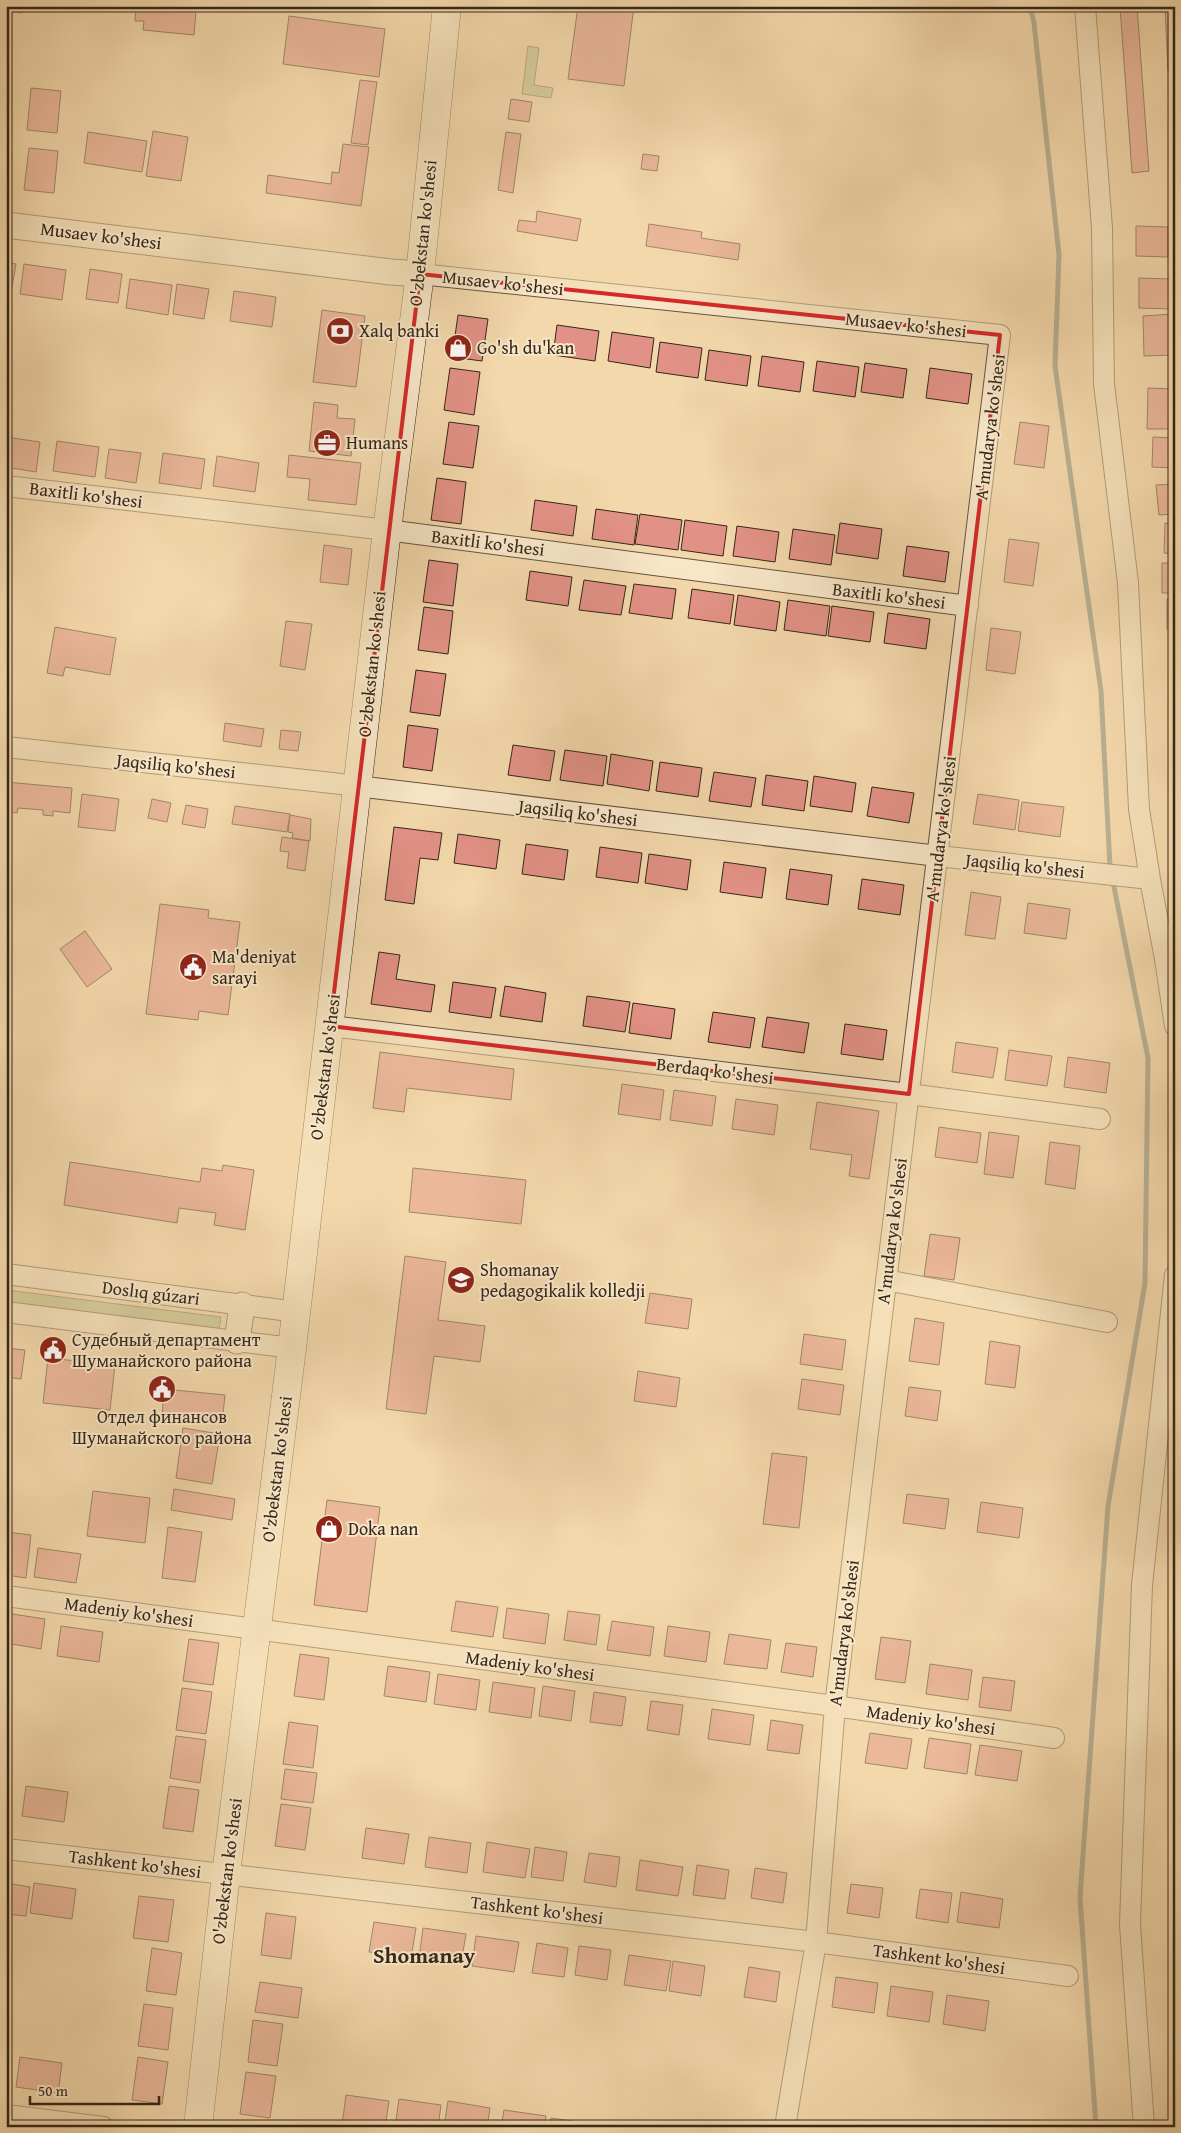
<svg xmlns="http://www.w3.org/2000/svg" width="1181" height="2133" viewBox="0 0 1181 2133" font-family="'Gentium Book Plus',serif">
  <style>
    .green { fill: #b7bf8c; stroke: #767352 }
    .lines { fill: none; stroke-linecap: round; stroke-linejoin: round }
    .stream { stroke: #747e74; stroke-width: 5 }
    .building { fill: #e29186; stroke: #362719 }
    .minor-casing { stroke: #65533e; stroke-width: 22 }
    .tertiary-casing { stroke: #65533e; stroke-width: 27 }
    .secondary-casing { stroke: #362719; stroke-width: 29 }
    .minor { stroke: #f7e6c8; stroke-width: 20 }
    .tertiary { stroke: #f7e6c8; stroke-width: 25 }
    .secondary { stroke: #f7e6c8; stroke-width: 28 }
    .marked { fill: none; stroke: #d62828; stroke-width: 4; stroke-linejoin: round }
    .labels { text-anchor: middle; stroke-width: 4; stroke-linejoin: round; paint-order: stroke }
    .street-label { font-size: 18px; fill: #362719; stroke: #f7e6c8 }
    .poi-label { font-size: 18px; fill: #362719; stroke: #f7e6c8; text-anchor: start }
    .district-label { font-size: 22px; font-weight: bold; fill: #362719; stroke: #f7e6c8 }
  </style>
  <rect width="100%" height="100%" fill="#f3d8ab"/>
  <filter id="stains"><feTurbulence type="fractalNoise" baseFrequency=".004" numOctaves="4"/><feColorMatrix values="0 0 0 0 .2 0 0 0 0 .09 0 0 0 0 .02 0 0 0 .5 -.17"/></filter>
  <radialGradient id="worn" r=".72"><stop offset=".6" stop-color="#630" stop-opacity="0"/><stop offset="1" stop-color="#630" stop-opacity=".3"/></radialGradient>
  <!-- green -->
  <path class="green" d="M528 46 539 48 534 85 553 88 551 98 522 94Z
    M6 1290 221 1317 219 1329 6 1302Z"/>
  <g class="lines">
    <!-- stream -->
    <path class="stream" d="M1030 6 1034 23 1059 255 1055 366 1101 691 1110 867
      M1096 2127 1080 1897 1108 1506 1145 1283 1148 1058 1114 887"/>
  </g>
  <!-- building -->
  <path class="building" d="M6 6H23L22 13 6 11Z
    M136 6H187L186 9 196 10 194 35 143 30 144 21H135Z
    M578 6H634L624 86 568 79Z
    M1120 6H1137L1149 171 1132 173Z
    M1165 6H1175V71H1168Z
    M289 16 385 29 379 77 283 64Z
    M360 80 377 82 368 145 351 143Z
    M31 88 61 91 57 133 27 130Z
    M511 99 532 102 529 122 508 119Z
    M153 131 188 137 181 181 146 176Z
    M88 132 147 141 142 172 84 163Z
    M506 132 521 134 513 193 498 190Z
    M343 144 369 147 361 206 266 193 268 175 331 184 332 172 339 173Z
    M29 148 58 151 54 193 24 190Z
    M6 152 12 153 8 183H6Z
    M643 154 659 156 657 171 641 169Z
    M537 211 581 219 577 241 517 231 519 220 536 222Z
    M649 224 702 232 701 238 740 244 738 260 646 246Z
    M1136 226 1168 227V257L1136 256Z
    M6 262 16 264 11 293H6Z
    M24 264 66 270 62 300 20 294Z
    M90 269 122 274 118 303 86 299Z
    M1139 278 1171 279V309L1139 308Z
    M130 279 172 285 168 315 126 308Z
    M177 284 209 289 204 319 173 314Z
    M234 291 276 297 272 327 230 321Z
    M322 310 365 316 356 387 313 382Z
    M1173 314 1175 355 1144 356 1143 316Z
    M458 315 488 319 482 361 452 357Z
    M557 325 599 331 595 361 553 355Z
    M612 332 654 338 650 368 608 361Z
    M660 342 702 348 698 378 656 372Z
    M709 350 751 356 747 386 705 380Z
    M762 356 804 362 800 392 758 386Z
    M817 361 859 367 855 397 813 391Z
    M865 363 907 369 903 398 861 392Z
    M450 368 480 372 474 415 444 410Z
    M930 368 972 374 968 404 926 398Z
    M1148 388 1175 389V429H1147Z
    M314 402 338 405 337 418 355 419 351 456 309 451Z
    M449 422 479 426 473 468 443 464Z
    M1020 422 1049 426 1044 468 1014 464Z
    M6 437 40 442 36 472 6 467Z
    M1153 437 1175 438V468L1152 467Z
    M57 441 99 447 95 477 53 471Z
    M109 449 141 453 136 483 105 478Z
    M163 453 205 459 201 489 159 483Z
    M289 455 361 463 356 505 308 500 310 479 287 477Z
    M217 456 259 463 255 492 213 486Z
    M437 478 466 482 461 524 431 520Z
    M1175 484V514L1159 515 1156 485Z
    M535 500 577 506 573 536 531 530Z
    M596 509 638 515 634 545 592 539Z
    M640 514 682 520 678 550 635 544Z
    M685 520 727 526 723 556 681 550Z
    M840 523 882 529 878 559 836 553Z
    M1165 523 1175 524V554L1164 553Z
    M737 526 779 532 775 562 733 556Z
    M793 529 835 535 831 565 789 559Z
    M1009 539 1039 543 1033 586 1004 582Z
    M324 545 352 549 348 585 320 582Z
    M907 546 949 552 945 582 903 576Z
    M429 560 458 564 453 606 423 602Z
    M1162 563H1175V593H1162Z
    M530 571 572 577 568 606 526 600Z
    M584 580 626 586 621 615 579 610Z
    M634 584 676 589 672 619 629 613Z
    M692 589 734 595 730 624 688 618Z
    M738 595 780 602 776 631 734 625Z
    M1167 599H1175V629H1167Z
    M788 600 830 606 826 636 784 630Z
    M832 606 874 612 870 642 828 636Z
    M424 607 453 611 448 654 418 650Z
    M888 613 930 619 926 649 884 643Z
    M286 621 312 624 305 670 280 666Z
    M55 627 116 638 110 675 65 667 63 676 47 673Z
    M991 628 1021 632 1015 674 986 670Z
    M1173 644H1175V674H1172Z
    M416 670 446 674 440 716 410 712Z
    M225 723 264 729 261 747 223 741Z
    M408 725 438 729 432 771 403 767Z
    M281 730 301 732 298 751 279 749Z
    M513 745 555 751 550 781 508 775Z
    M565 750 607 756 603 786 560 780Z
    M611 754 653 761 649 791 607 784Z
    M660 762 702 768 698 797 656 791Z
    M714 772 756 778 751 807 709 801Z
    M766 775 808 781 804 811 762 805Z
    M814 776 856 783 852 812 810 806Z
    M6 782 72 788 70 813 53 811V816L43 815V810L18 808 17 813 6 812Z
    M872 787 914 793 909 823 867 816Z
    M82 794 119 799 115 831 78 827Z
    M978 794 1019 800 1015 830 973 824Z
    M152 799 171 803 167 822 148 818Z
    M1022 802 1064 807 1060 837 1018 831Z
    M186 805 208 809 205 828 182 824Z
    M235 806 290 814 287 832 232 824Z
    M290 815 311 819 310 841 292 838 293 833 288 832Z
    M394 827 442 833 438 860 420 858 414 904 385 900Z
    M458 834 500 840 496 869 454 863Z
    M282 837 309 841 305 871 287 868 289 852 280 851Z
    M526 844 568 850 564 880 522 874Z
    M600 847 642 853 638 883 596 877Z
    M649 854 691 860 687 890 645 883Z
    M724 862 766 868 762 898 720 892Z
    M790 869 832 875 828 905 786 899Z
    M862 879 904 885 900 915 858 909Z
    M971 892 1001 897 995 939 965 935Z
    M1028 903 1070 909 1066 939 1024 933Z
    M160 904 209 910 208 918 240 922 228 1015 199 1011 198 1020 146 1014Z
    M85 931 112 969 87 987 60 949Z
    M379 952 400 955 396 979 435 985 431 1012 371 1004Z
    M453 982 496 988 491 1018 449 1012Z
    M505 986 546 993 542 1022 500 1016Z
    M587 996 630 1002 625 1032 583 1026Z
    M633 1003 675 1009 671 1039 629 1033Z
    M713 1012 755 1018 750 1048 708 1042Z
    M767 1017 809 1023 804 1053 762 1047Z
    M845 1024 887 1030 883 1060 841 1054Z
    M956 1042 998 1048 993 1078 952 1072Z
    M1009 1050 1052 1056 1047 1086 1005 1080Z
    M380 1052 514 1069 511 1100 407 1088 404 1112 373 1108Z
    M1068 1057 1110 1063 1106 1093 1064 1087Z
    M622 1084 664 1090 660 1120 618 1114Z
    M674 1090 716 1096 712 1126 670 1120Z
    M736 1099 778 1105 774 1135 732 1129Z
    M817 1102 879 1111 869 1179 849 1176 852 1155 810 1149Z
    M939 1127 981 1133 977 1163 935 1157Z
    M989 1132 1019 1136 1013 1178 984 1174Z
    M1050 1142 1080 1146 1075 1189 1045 1184Z
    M70 1162 200 1182 202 1168 222 1171 223 1165 254 1170 245 1230 214 1225 216 1213 179 1208 177 1223 64 1205Z
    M413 1168 526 1180 521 1224 409 1212Z
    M930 1234 960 1238 954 1280 924 1276Z
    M405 1256 446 1262 438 1320 485 1326 480 1362 434 1356 426 1414 386 1409Z
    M650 1293 692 1299 688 1329 645 1323Z
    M915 1318 944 1323 939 1365 909 1361Z
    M804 1334 846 1340 842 1370 800 1364Z
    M990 1341 1020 1346 1015 1388 985 1384Z
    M6 1348 25 1350 21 1379 6 1377Z
    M48 1358 115 1365 110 1410 43 1403Z
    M638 1371 680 1378 676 1407 634 1401Z
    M802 1379 844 1385 840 1415 798 1409Z
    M909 1387 941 1391 937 1421 905 1416Z
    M164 1389 225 1395 222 1423 162 1417Z
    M183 1428 220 1434 212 1484 176 1478Z
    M772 1453 807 1457 799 1528 763 1524Z
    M174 1489 235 1499 232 1520 171 1510Z
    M93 1491 150 1498 145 1543 87 1536Z
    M907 1494 949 1499 945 1529 903 1523Z
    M327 1500 380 1507 367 1612 314 1605Z
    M981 1502 1023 1508 1019 1538 977 1532Z
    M168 1527 202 1532 195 1582 162 1578Z
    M6 1532 31 1535 26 1578 6 1575Z
    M38 1548 81 1554 76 1583 34 1577Z
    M456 1601 498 1607 493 1637 451 1631Z
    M507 1608 549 1614 545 1644 503 1638Z
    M568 1611 600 1615 596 1645 564 1640Z
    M6 1613 45 1619 41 1649 6 1643Z
    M612 1621 654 1627 650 1656 607 1650Z
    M61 1626 103 1632 99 1662 57 1656Z
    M668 1626 710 1632 706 1662 664 1656Z
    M729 1634 771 1640 767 1669 724 1664Z
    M881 1637 911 1641 905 1683 875 1679Z
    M189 1639 219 1643 213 1685 183 1681Z
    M786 1643 817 1647 813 1677 781 1672Z
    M300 1654 329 1658 324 1700 294 1696Z
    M930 1664 972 1670 968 1700 926 1694Z
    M388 1666 430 1672 426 1702 384 1696Z
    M438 1674 480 1680 476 1710 434 1704Z
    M983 1677 1015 1681 1011 1711 979 1707Z
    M493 1682 535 1688 531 1718 489 1712Z
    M543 1686 575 1691 571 1721 539 1716Z
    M182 1688 212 1692 206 1734 176 1730Z
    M594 1692 626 1697 622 1726 590 1722Z
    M651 1701 683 1705 679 1735 647 1730Z
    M712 1709 754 1715 750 1745 708 1739Z
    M771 1720 803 1725 799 1754 767 1750Z
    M289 1722 318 1726 313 1768 283 1764Z
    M870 1733 912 1739 907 1769 865 1763Z
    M176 1736 206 1740 200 1783 170 1778Z
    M929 1738 971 1744 967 1774 924 1768Z
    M980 1745 1022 1751 1017 1781 975 1775Z
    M285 1769 317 1773 313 1803 281 1799Z
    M26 1786 68 1792 64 1822 22 1816Z
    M169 1786 199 1790 193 1832 163 1828Z
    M281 1804 311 1808 305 1850 275 1846Z
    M366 1828 409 1834 404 1864 362 1858Z
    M429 1837 471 1843 467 1873 425 1867Z
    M487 1842 530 1849 525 1878 483 1872Z
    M535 1847 567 1852 563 1881 531 1877Z
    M589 1853 620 1857 616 1887 584 1882Z
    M640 1860 683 1867 678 1896 636 1890Z
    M697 1865 729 1870 725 1899 693 1895Z
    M755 1868 787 1873 783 1903 751 1898Z
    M6 1883 30 1887 26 1916 6 1914Z
    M34 1883 76 1889 72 1919 30 1913Z
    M851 1884 883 1888 879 1918 847 1913Z
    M920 1889 952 1893 948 1923 916 1918Z
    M961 1892 1003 1899 999 1928 957 1922Z
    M139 1896 174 1900 168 1942 133 1938Z
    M266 1913 296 1917 291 1959 261 1955Z
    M374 1922 416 1928 411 1958 369 1952Z
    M423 1928 466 1934 461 1964 419 1958Z
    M476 1936 519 1942 514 1972 472 1966Z
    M537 1943 568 1948 564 1977 532 1973Z
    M579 1946 611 1950 607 1980 575 1975Z
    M152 1948 182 1953 176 1995 146 1991Z
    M629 1955 671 1961 666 1991 624 1985Z
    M673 1961 705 1966 701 1996 669 1991Z
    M749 1967 780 1972 776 2002 744 1997Z
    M836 1977 878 1983 874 2013 832 2007Z
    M260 1982 302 1988 298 2018 255 2012Z
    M891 1986 933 1992 929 2022 887 2016Z
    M947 1995 989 2001 985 2031 943 2024Z
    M144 2004 173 2008 168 2050 138 2046Z
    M253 2020 283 2024 277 2066 248 2062Z
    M20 2057 62 2063 58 2093 16 2087Z
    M138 2057 168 2062 162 2104 132 2100Z
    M246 2072 276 2076 270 2118 240 2114Z
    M346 2095 389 2101 385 2127 342 2125Z
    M399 2099 441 2105 438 2127H395Z
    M448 2101 490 2108 487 2127H444Z
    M504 2110 546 2116 544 2127H501Z
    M551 2118 593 2124 592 2127H550Z"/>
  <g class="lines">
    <!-- minor casing -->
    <g class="minor-casing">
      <path id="minor" d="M1085 6 1102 228 1104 384 1128 583 1139 809 1150 879 1165 959 1175 1026
        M420 274 1000 335 835 1706 816 1942 785 2127
        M6 486 387 530 968 606
        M6 747 332 783 938 856 1150 879
        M330 1026 909 1094 1100 1119
        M6 1274 297 1312
        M886 1280 1107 1322
        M6 1312 292 1348
        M6 1596 835 1706 1054 1738
        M6 1849 816 1942 1068 1976
        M6 2115 103 2127
        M1144 2127 1130 1924 1142 1585 1175 1275"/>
    </g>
    <!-- tertiary casing -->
    <g class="tertiary-casing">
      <path id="tertiary" d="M6 225 391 272 420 274
        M237 1341 242 1305"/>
    </g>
    <!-- secondary casing -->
    <g class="secondary-casing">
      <path id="secondary" d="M198 2127 226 1874 292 1348 387 530 420 274 447 6"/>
    </g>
    <!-- minor -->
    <use href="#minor" class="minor"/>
    <!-- tertiary -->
    <use href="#tertiary" class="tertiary"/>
    <!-- secondary -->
    <use href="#secondary" class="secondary"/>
  </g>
  <!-- marked area -->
  <path d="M0 0H1181V2133H0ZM420 274 1000 335 909 1094 330 1026Z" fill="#f3d8ab" fill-opacity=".55" fill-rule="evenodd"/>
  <path class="marked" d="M420 274 1000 335 909 1094 330 1026Z"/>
  <!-- icons -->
  <defs>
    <g id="bank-disc" transform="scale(1.4375)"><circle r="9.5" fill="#8f2418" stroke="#f7e6c8"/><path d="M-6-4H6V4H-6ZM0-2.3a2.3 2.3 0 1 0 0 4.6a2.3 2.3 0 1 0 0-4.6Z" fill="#fff"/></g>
    <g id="shop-disc" transform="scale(1.4375)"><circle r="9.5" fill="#8f2418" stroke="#f7e6c8"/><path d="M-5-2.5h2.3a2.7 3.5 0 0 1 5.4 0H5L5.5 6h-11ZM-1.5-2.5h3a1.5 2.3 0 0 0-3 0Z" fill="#fff"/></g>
    <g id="office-disc" transform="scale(1.4375)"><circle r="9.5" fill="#8f2418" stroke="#f7e6c8"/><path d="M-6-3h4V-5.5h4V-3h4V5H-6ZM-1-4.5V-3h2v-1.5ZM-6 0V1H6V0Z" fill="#fff"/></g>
    <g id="civic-disc" transform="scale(1.4375)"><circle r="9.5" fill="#8f2418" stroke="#f7e6c8"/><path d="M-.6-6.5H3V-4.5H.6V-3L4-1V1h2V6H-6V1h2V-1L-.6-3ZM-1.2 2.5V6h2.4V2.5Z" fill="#fff"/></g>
    <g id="university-disc" transform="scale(1.4375)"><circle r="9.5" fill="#8f2418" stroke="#f7e6c8"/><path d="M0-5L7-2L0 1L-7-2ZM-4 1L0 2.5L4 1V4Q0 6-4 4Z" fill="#fff"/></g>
  </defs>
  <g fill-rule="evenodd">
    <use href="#bank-disc" x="340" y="331"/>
    <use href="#shop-disc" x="458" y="348"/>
    <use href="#office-disc" x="327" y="443"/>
    <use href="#civic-disc" x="193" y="967"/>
    <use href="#university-disc" x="461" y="1280"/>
    <use href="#civic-disc" x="53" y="1350"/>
    <use href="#civic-disc" x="162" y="1389"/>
    <use href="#shop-disc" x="329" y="1529"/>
  </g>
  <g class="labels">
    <!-- street labels -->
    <g class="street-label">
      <text transform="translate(423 233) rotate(-84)" y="6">O'zbekstan ko'shesi</text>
      <text transform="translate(101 236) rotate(7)" y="6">Musaev ko'shesi</text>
      <text transform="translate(503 283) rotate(6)" y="6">Musaev ko'shesi</text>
      <text transform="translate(906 325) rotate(6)" y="6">Musaev ko'shesi</text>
      <text transform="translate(990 427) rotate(-83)" y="6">A'mudarya ko'shesi</text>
      <text transform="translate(86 495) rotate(7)" y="6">Baxitli ko'shesi</text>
      <text transform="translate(488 543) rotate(7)" y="6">Baxitli ko'shesi</text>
      <text transform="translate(889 596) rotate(7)" y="6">Baxitli ko'shesi</text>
      <text transform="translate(372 664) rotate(-84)" y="6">O'zbekstan ko'shesi</text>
      <text transform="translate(176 766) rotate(6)" y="6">Jaqsiliq ko'shesi</text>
      <text transform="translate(578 813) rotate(7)" y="6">Jaqsiliq ko'shesi</text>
      <text transform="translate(941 829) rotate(-83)" y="6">A'mudarya ko'shesi</text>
      <text transform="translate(1025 866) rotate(6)" y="6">Jaqsiliq ko'shesi</text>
      <text transform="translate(325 1067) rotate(-83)" y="6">O'zbekstan ko'shesi</text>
      <text transform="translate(715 1071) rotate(7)" y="6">Berdaq ko'shesi</text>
      <text transform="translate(892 1231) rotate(-83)" y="6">A'mudarya ko'shesi</text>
      <text transform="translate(151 1293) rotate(7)" y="6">Doslıq gúzari</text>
      <text transform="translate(277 1469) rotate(-83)" y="6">O'zbekstan ko'shesi</text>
      <text transform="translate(129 1612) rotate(8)" y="6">Madeniy ko'shesi</text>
      <text transform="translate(844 1633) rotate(-83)" y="6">A'mudarya ko'shesi</text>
      <text transform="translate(530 1666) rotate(8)" y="6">Madeniy ko'shesi</text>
      <text transform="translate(931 1720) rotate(8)" y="6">Madeniy ko'shesi</text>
      <text transform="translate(135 1864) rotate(7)" y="6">Tashkent ko'shesi</text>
      <text transform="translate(227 1871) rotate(-83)" y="6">O'zbekstan ko'shesi</text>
      <text transform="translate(537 1910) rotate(7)" y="6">Tashkent ko'shesi</text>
      <text transform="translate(939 1959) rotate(8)" y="6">Tashkent ko'shesi</text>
    </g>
    <!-- poi labels -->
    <g class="poi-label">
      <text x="359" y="337">Xalq banki</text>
      <text x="477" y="354">Go'sh du'kan</text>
      <text x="346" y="449">Humans</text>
      <text x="212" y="963">Ma'deniyat<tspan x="212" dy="21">sarayi</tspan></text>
      <text x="480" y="1276">Shomanay<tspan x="480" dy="21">pedagogikalik kolledji</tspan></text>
      <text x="72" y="1346">Судебный департамент<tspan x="72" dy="21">Шуманайского района</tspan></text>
      <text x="162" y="1423" text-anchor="middle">Отдел финансов<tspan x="162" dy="21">Шуманайского района</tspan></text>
      <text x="348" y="1535">Doka nan</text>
    </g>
    <!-- district labels -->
    <g class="district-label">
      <text x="424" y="1963">Shomanay</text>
    </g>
  </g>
  <!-- margin -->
  <rect width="1181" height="2133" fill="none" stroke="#f3d8ab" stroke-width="25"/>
  <rect x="8" y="8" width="1166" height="2118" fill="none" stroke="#362719" stroke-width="2.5"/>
  <rect x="12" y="12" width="1156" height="2108" fill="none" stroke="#362719"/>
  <!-- scale -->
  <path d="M30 2096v8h129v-8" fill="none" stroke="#362719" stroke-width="2.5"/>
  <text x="38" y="2096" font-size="15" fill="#362719" stroke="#f7e6c8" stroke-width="4" paint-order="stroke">50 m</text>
  <rect width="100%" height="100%" filter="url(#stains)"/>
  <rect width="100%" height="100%" fill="url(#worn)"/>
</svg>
